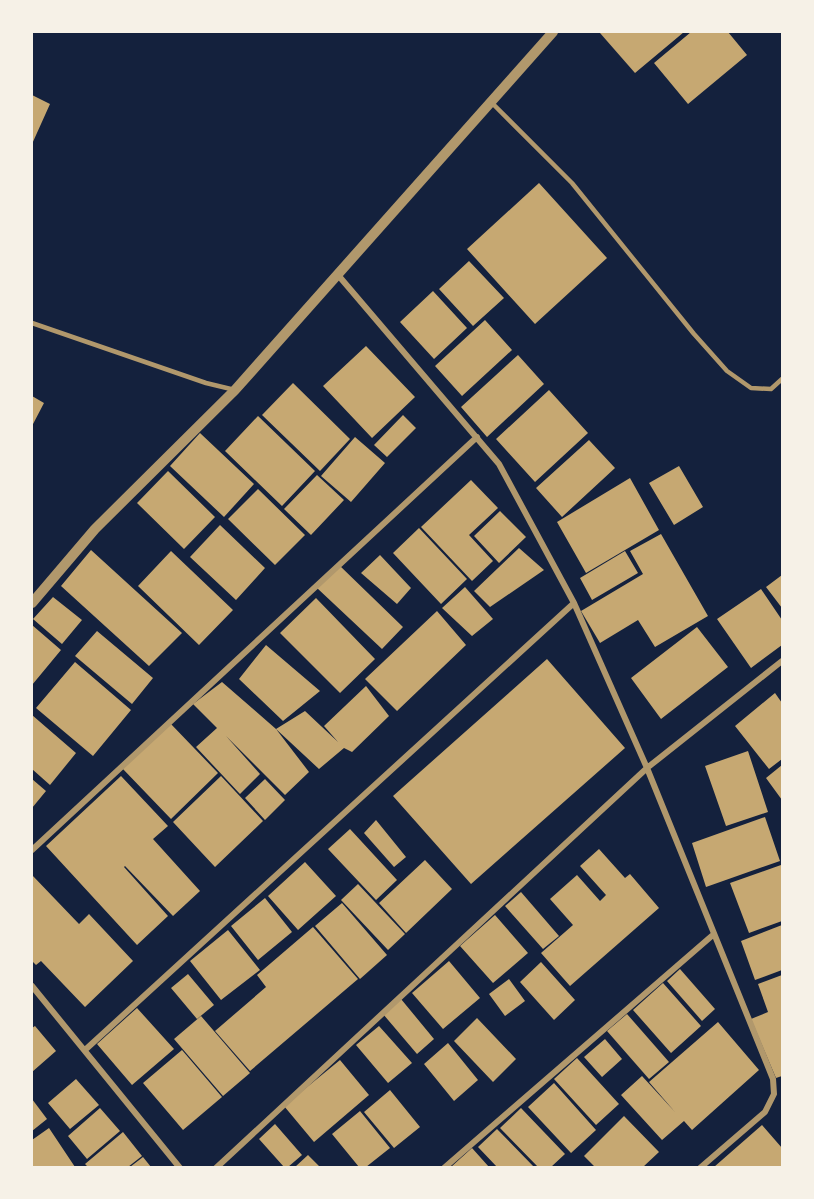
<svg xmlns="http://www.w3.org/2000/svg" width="814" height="1199" viewBox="0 0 814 1199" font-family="'Source Sans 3',sans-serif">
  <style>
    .building { fill: #c6a872 }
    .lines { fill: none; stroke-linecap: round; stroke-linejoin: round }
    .service { stroke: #b1986c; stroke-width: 4.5 }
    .minor { stroke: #b1986c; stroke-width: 6 }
    .tertiary { stroke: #b1986c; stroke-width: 10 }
  </style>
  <rect width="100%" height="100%" fill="#14213d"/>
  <!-- building -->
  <path class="building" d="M602 32H684L635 73 600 33Z
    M691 32H728L747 55 688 104 654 63Z
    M32 95 50 104 32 144Z
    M539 183 607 258 535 324 467 249Z
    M469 261 504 298 473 326 439 289Z
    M433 291 467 328 434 359 400 322Z
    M485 320 512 350 462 396 435 366Z
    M366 346 415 397 372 438 323 386Z
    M518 355 544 384 487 437 461 407Z
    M293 383 350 439 320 471 262 415Z
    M549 390 588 433 535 482 496 439Z
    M32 396 44 403 32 426Z
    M403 415 416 428 387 457 374 445Z
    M258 416 315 471 282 506 225 451Z
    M200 433 254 484 224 517 170 466Z
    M355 437 385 463 351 502 321 476Z
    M589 440 615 468 562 517 536 488Z
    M679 466 703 507 674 525 649 483Z
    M168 471 215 517 184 549 137 503Z
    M317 475 344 500 311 535 284 509Z
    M630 478 659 530 586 573 557 522Z
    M471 480 498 508 469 535 493 561 472 581 421 527Z
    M258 489 305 535 275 565 228 519Z
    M500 511 526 537 499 563 474 536Z
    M220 525 265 568 236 600 190 557Z
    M419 528 467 579 441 604 393 553Z
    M661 534 708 616 655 647 638 620 600 643 581 611 643 574 630 551Z
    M519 548 544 570 490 607 474 591Z
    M91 550 182 633 149 666 61 586Z
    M171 551 233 610 199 645 138 586Z
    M625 551 638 573 592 600 580 578Z
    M380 555 411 588 397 604 361 573Z
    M339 565 403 627 382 649 317 588Z
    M782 575V608L766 587Z
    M465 587 493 619 472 636 442 608Z
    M761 589 782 620V645L751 668 717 619Z
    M53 597 82 620 62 644 33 619Z
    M316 598 375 659 340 693 280 633Z
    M437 611 466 645 397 711 365 679Z
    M32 625 61 650 32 685Z
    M697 627 728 667 661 719 631 678Z
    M97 631 153 678 132 704 75 656Z
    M266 645 320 691 283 721 239 679Z
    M547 659 625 748 471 884 393 796Z
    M75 662 131 710 93 756 36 708Z
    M222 682 276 729 305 711 338 742 324 726 366 686 389 716 352 752 344 748 319 769 276 729 309 772 285 795 226 736 260 774 240 794 196 747 217 728 193 704Z
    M775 693 782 703V759L769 769 735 726Z
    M32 715 76 753 50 785 32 769Z
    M170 723 218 773 171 819 122 768Z
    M748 751 768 812 726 826 705 766Z
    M782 765V800L766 778Z
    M121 776 168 826 153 839 200 891 173 916 125 866 124 867 168 916 137 945 46 846Z
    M221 776 263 821 215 867 173 822Z
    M32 779 46 791 32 808Z
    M265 779 285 800 265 820 245 798Z
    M765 817 780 861 706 887 692 843Z
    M376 820 406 857 394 867 364 833Z
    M350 829 397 880 376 900 328 849Z
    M599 849 625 878 630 874 659 908 570 986 541 953 573 925 550 899 577 875 600 901 606 895 580 866Z
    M425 860 452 889 406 933 379 903Z
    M305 862 336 896 298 930 268 896Z
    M781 865 782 921 749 933 730 883Z
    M32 875 79 924 89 914 133 961 85 1007 41 961 36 965 32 961Z
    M358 884 405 934 388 950 341 900Z
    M521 892 559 936 543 949 505 906Z
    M265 898 292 932 258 960 231 926Z
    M342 903 387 955 360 979 315 926Z
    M495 915 528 953 493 983 460 946Z
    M782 925V970L755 980 741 941Z
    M313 927 358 979 250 1071 215 1031 266 987 257 975Z
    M228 930 260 970 221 1000 190 961Z
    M449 961 480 998 443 1029 412 993Z
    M541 962 575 1000 554 1020 520 982Z
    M680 969 715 1009 702 1021 667 981Z
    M188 974 214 1005 197 1019 171 988Z
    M782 975V1076L776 1078 751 1019 768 1012 758 984Z
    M509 979 525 1001 505 1016 489 994Z
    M663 983 701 1026 671 1053 633 1010Z
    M401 999 434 1039 417 1054 383 1014Z
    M137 1008 174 1049 132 1085 97 1044Z
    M627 1014 669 1062 649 1079 607 1031Z
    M201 1016 250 1073 223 1096 174 1039Z
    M477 1018 516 1059 493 1082 454 1041Z
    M718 1022 759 1070 692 1130 684 1121 662 1140 621 1095 642 1076 675 1112 649 1082Z
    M35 1026 56 1051 32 1072V1028Z
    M379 1026 412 1063 388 1083 356 1045Z
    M605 1039 622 1059 602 1077 584 1057Z
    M448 1043 478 1080 454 1101 424 1064Z
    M182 1050 222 1097 183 1130 143 1083Z
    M577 1058 619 1104 596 1125 554 1079Z
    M340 1060 369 1095 314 1142 284 1106Z
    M76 1079 99 1105 70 1129 48 1103Z
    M554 1083 596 1130 571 1153 528 1107Z
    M390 1090 420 1127 394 1148 364 1112Z
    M32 1099 47 1119 32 1131Z
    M100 1108 120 1131 87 1159 68 1136Z
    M521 1108 565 1154 551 1167H538L500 1128Z
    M360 1111 390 1148 366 1167H359L332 1134Z
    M624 1116 659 1152 643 1167H595L584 1156Z
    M275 1124 302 1155 288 1167H284L259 1139Z
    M762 1125 782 1148V1167H714Z
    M49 1128 75 1167H32V1140Z
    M497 1129 534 1167H497L478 1147Z
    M123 1132 142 1156 128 1167H88L85 1164Z
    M472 1148 489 1167H451Z
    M308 1155 320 1167H295Z
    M143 1157 151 1167H130Z"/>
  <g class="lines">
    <!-- service -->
    <path class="service" d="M491 102 572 183 694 334 727 371 751 388 771 389 782 379
      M32 323 206 383 235 390"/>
    <!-- minor -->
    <path class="minor" d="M338 275 499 464 574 603 647 768 773 1079 774 1094 765 1112 700 1168
      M32 850 477 437
      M32 986 180 1168
      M85 1050 574 603
      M216 1168 647 768 782 661
      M444 1168 714 934"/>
    <!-- tertiary -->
    <path class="tertiary" d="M32 603 95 529 235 390 553 32"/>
  </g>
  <!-- border -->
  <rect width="814" height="1199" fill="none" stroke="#f6f1e7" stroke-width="66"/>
</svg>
